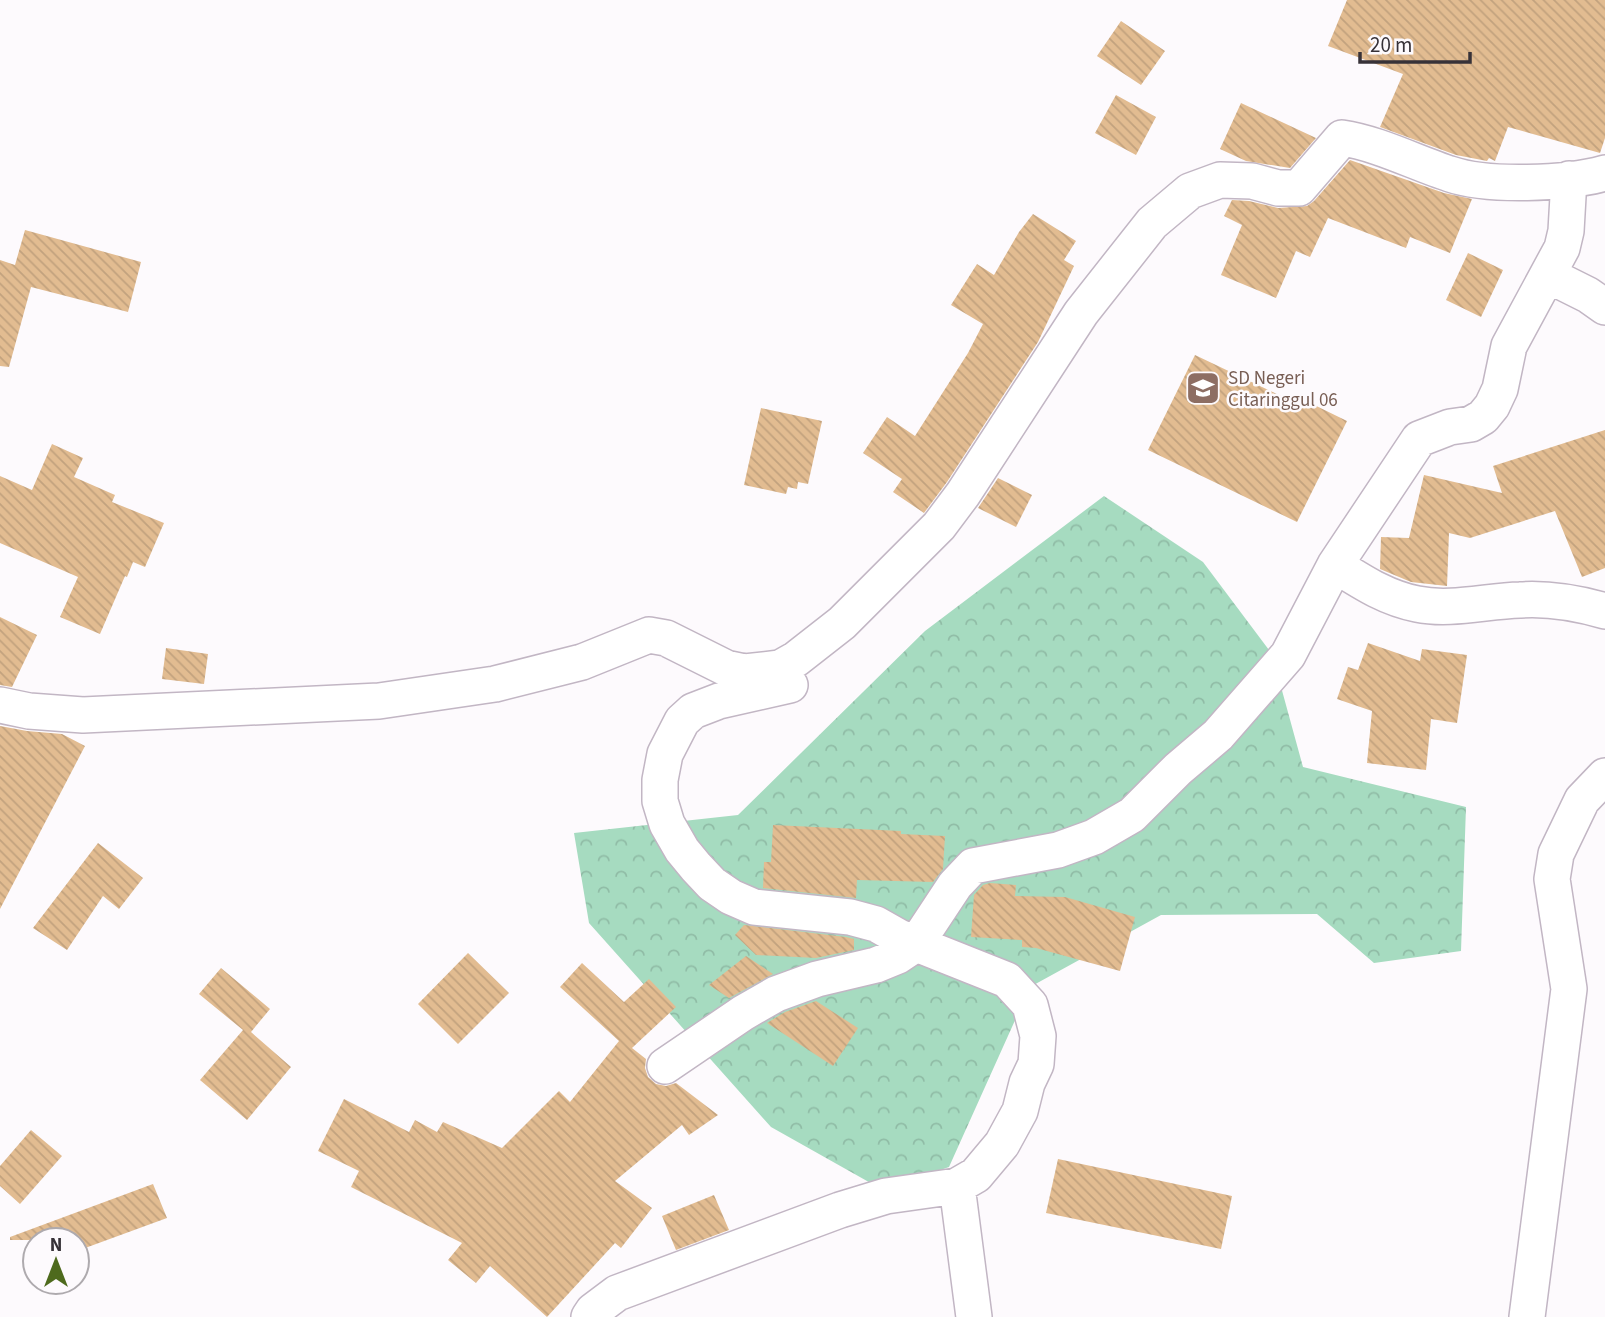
<svg xmlns="http://www.w3.org/2000/svg" width="1605" height="1317" viewBox="0 0 1605 1317" font-family="'Source Sans 3',sans-serif">
  <style>
    .forest { fill: url(#forest-crowns) }
    .building { fill: url(#building-back-hatch) }
    .lines { fill: none; stroke-linecap: round; stroke-linejoin: round }
    .street-casing { stroke: #c2b6c4; stroke-width: 38 }
    .street { stroke: #fff; stroke-width: 35 }
    .labels { text-anchor: middle; stroke-width: 5; stroke-linejoin: round; paint-order: stroke }
    .education-label { font-size: 19px; fill: #785e54; stroke: #fdfafd; text-anchor: start }
  </style>
  <defs>
    <pattern id="forest-crowns" width="20" height="18" patternUnits="userSpaceOnUse" patternTransform="scale(1.75)"><rect width="20" height="18" fill="#a6dbc0"/><path d="M2 6a3 3 0 1 1 6 0M12 15a3 3 0 1 1 6 0" fill="none" stroke="#90bca6"/></pattern>
    <pattern id="building-back-hatch" width="6" height="6" patternUnits="userSpaceOnUse" patternTransform="scale(1.75)"><rect width="6" height="6" fill="#e2bc91"/><path d="M-1 5l2 2M0 0l6 6M5-1l2 2" fill="none" stroke="#c2a27e"/></pattern>
  </defs>
  <rect width="100%" height="100%" fill="#fdfafd"/>
  <!-- forest -->
  <path class="forest" d="M1104 496 1203 562 1272 654 1303 767 1466 807 1461 951 1374 963 1317 914 1161 915 1030 987 949 1167 883 1190 771 1127 589 923 574 833 738 815 925 631Z"/>
  <!-- building -->
  <path class="building" d="M1347 0H1605V138L1600 153 1508 127 1495 161 1489 158 1487 161 1456 155 1380 127 1403 74 1328 46Z
    M1121 21 1165 51 1141 85 1097 56Z
    M1116 95 1156 117 1136 155 1095 133Z
    M1241 103 1316 138 1290 168 1246 161 1220 149Z
    M1350 160 1444 193 1472 199 1450 253 1410 237 1406 248 1328 218 1310 257 1296 251 1276 298 1221 275 1242 225 1224 216 1232 200 1249 201 1278 208 1307 206 1314 201Z
    M1033 214 1076 241 1064 260 1074 266 1038 342 947 482 924 513 893 492 902 479 863 453 887 417 915 436 968 353 983 324 951 305 977 264 994 275 1019 232Z
    M25 230 141 262 128 312 31 287 9 367 0 366V260L15 265Z
    M1468 253 1503 270 1481 317 1446 300Z
    M1195 355 1298 404 1300 398 1347 421 1297 522 1148 450Z
    M761 408 822 421 808 484 798 482 797 489 788 487 786 494 744 485Z
    M1605 430V568L1582 577 1555 511 1470 538 1449 533 1447 586 1411 582 1380 569 1381 537 1409 538 1424 475 1502 493 1493 466Z
    M52 444 83 458 74 477 115 495 112 502 164 523 145 567 133 562 127 577 125 576 100 634 60 617 78 577 0 543V476L32 490Z
    M998 478 1032 495 1016 527 978 508Z
    M0 617 37 635 12 687 0 685Z
    M1368 643 1420 661 1422 649 1467 655 1457 723 1431 719 1426 770 1367 763 1372 711 1337 699 1348 667 1358 670Z
    M166 648 208 654 204 684 162 679Z
    M0 726 27 731 62 734 85 746 0 909Z
    M773 825 901 831V834L945 836 943 869 933 882 857 880 856 898 763 888 764 862H771Z
    M98 843 143 878 119 909 103 896 67 950 33 928Z
    M990 883 1016 885 1015 896 1065 897 1135 917 1120 971 1036 948 1022 947V940L971 937 974 895 983 885Z
    M744 925 846 937 854 939V950L816 958 756 955 735 935Z
    M468 953 509 993 458 1044 418 1004Z
    M746 956 773 974 729 998 709 985Z
    M582 963 624 1002 649 979 676 1007 632 1048 646 1059 645 1068 648 1077 656 1084 666 1086 676 1083 718 1115 689 1135 682 1125 615 1181 652 1208 621 1248 615 1243 547 1317 490 1266 476 1283 448 1260 462 1243 351 1187 359 1171 318 1151 344 1099 409 1132 415 1120 437 1132 443 1122 502 1148 559 1091 570 1102 619 1041 560 987Z
    M221 968 270 1009 251 1032 291 1067 247 1120 200 1080 243 1030 199 994Z
    M816 1001 858 1028 833 1066 767 1023 785 1012Z
    M31 1130 62 1156 20 1204 0 1186V1166Z
    M1058 1159 1232 1196 1221 1249 1046 1213Z
    M153 1184 167 1218 77 1251V1240H10V1237Z
    M714 1195 729 1230 676 1250 662 1216Z"/>
  <g class="lines">
    <!-- street casing -->
    <g class="street-casing">
      <path id="street" d="M1548 275 1588 295 1605 307
        M1335 565C1362 582 1386 598 1417 604 1450 611 1486 601 1520 600 1549 598 1577 603 1605 611
        M790 685 719 701 693 711 682 721 665 754 660 780V801L667 824 682 850 696 867 712 884 731 897 754 907 850 917 876 924 899 937 1007 980 1030 1005 1038 1036 1036 1064 1027 1083 1020 1111 1002 1144 976 1175 957 1186 974 1317
        M0 705 29 711 83 715 379 701 495 684 582 662 649 635 666 638 726 668 745 672 780 668 796 659 842 623 939 526 963 494 1081 313 1152 223 1190 191 1220 180 1252 181 1278 188H1299L1342 138C1377 143 1416 163 1450 174 1488 187 1566 184 1605 173
        M665 1066 743 1013 776 994 817 979 876 965 898 956 916 944 955 885 973 866 1058 850 1094 837 1132 815 1178 769 1218 735 1288 655 1335 565 1419 439 1450 427 1471 424 1483 417 1492 406 1500 389 1509 346 1562 248 1566 231 1569 179
        M589 1317 593 1311 617 1293 840 1210 886 1196 957 1186
        M1527 1317 1569 989 1552 879 1556 854 1582 800 1605 776"/>
    </g>
    <!-- street -->
    <use href="#street" class="street"/>
  </g>
  <!-- icons -->
  <defs>
    <g id="school-square" transform="scale(1.75)"><rect x="-9" y="-9" width="18" height="18" rx="4" fill="#8d6e63" stroke="#fdfafd"/><path d="M0-5L7-2L0 1L-7-2ZM-4 1L0 2.5L4 1V4Q0 6-4 4Z" fill="#fff"/></g>
  </defs>
  <g fill-rule="evenodd">
    <use href="#school-square" x="1203" y="388"/>
  </g>
  <g class="labels">
    <!-- education labels -->
    <g class="education-label">
      <text x="1228" y="384">SD Negeri<tspan x="1228" dy="22">Citaringgul 06</tspan></text>
    </g>
  </g>
  <!-- north arrow -->
  <g transform="translate(56 1261)"><circle r="33" fill="#fdfafd" stroke="#aeaaae" stroke-width="2"/>
  <path d="M0-5L12 26L0 18L-12 26Z" fill="#4e6a1d"/>
  <text y="-10" font-size="19" font-weight="bold" text-anchor="middle" fill="#373238">N</text>
  </g>
  <!-- scale -->
  <path d="M1360 52v10h110v-10" fill="none" stroke="#373238" stroke-width="3.5"/>
  <text x="1370" y="52" font-size="21" fill="#373238" stroke="#fdfafd" stroke-width="5" paint-order="stroke">20 m</text>
</svg>
